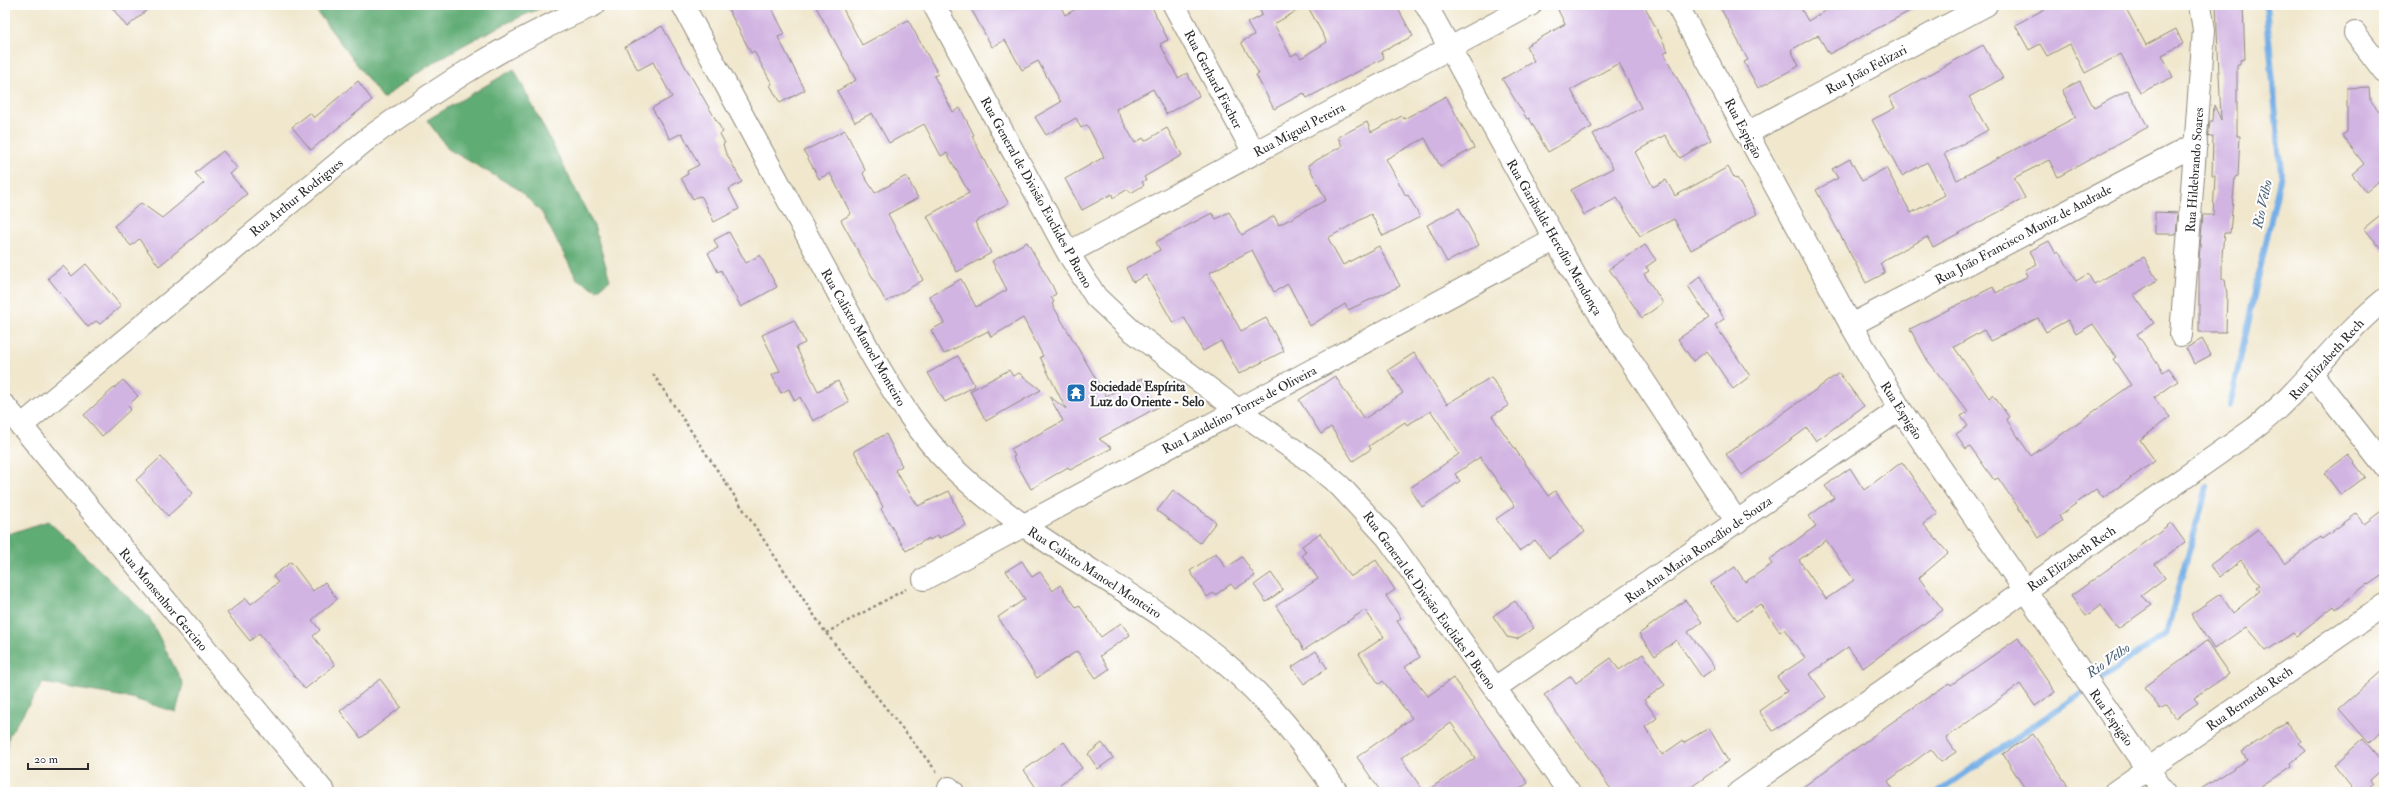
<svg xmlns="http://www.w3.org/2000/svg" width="2389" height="797" viewBox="0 0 2389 797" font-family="'IM FELL Double Pica',serif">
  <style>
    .forest { fill: #61ac75; stroke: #466c50 }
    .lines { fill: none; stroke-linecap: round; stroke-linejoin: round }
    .stream { stroke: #76afe6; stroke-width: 6 }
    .building { fill: #d1b4e2; fill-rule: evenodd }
    .street-casing { stroke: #8e897c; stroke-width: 24 }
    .secondary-casing { stroke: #8e897c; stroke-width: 24 }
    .primary-casing { stroke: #8e897c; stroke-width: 24 }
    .path { stroke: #8e897c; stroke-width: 2.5; stroke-dasharray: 3 3; stroke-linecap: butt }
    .street { stroke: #fff; stroke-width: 22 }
    .secondary { stroke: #fff; stroke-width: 22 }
    .primary { stroke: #fff; stroke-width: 22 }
    .labels { text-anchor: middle; stroke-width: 4; stroke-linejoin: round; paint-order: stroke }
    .street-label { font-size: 13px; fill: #2b2b2b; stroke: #fff }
    .poi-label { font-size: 13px; font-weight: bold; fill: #2b2b2b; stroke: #fff; text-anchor: start }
    .water-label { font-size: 14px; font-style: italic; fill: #496076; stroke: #fff }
  </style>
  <rect width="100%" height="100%" fill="#fff"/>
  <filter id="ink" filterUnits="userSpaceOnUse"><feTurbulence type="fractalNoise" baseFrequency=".025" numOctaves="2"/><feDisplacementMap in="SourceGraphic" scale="8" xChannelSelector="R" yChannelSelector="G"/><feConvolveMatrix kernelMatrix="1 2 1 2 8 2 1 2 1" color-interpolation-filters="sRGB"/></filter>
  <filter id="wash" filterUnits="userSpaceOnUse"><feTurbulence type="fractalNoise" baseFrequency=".012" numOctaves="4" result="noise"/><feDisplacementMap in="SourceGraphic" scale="16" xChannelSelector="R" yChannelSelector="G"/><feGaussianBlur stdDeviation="0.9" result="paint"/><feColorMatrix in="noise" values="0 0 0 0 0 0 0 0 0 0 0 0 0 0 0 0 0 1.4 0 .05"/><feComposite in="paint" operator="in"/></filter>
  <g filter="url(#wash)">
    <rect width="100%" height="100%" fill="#f0e7cd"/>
    <!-- forest -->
    <path class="forest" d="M312 5H548C490 29 432 59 383 99Z
      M514 69 594 226 610 280 597 290 577 279 542 213 518 189 448 149 427 120Z
      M48 521 149 617 183 684 176 712 131 698 43 683 9 735 5 763V535Z"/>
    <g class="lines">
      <!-- stream -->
      <path class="stream" d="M2230 405 2281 174 2266 5
        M1938 792 2166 634 2207 487"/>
    </g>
    <g id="blocks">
      <!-- building -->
      <path class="building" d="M110 5H153L127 27Z
        M726 5H770L785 34 778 37 805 90 780 103 770 85 772 84 754 51 751 53Z
        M815 5H841L862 45 908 20 938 74 934 76 953 112 960 108 974 135 972 136 989 170 1008 202 1007 204 975 222 991 253 957 272 927 216 969 193 947 153 941 156 924 124 889 143 872 113 855 122 837 91 856 80Z
        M969 5H1060L1065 15 1083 5H1151L1168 40 1160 44 1178 78 1187 73 1199 96 1166 114 1153 89 1116 109 1135 143 1143 138 1145 141 1167 128 1182 155 1144 177 1146 180 1142 182 1144 185 1131 193 1128 189 1113 198 1112 194 1082 210 1065 179 1104 157 1087 125 1081 128 1076 118 1046 135 1035 117 1061 102 1038 61 1022 70 1005 40 992 47Z
        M1258 5H1396L1413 36 1381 52 1384 58 1353 74 1307 98 1304 93 1274 109 1256 75 1259 74 1241 42 1254 35 1247 23 1262 15ZM1307 5 1327 42 1301 58 1297 53 1291 56 1274 24Z
        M1568 5H1644L1668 51 1664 54 1711 140 1680 158 1665 135 1635 152 1653 187 1666 180 1675 196 1728 167 1735 179 1737 178 1757 214 1691 250 1674 219 1640 236 1617 198 1584 215 1571 190 1613 168 1593 134 1641 108 1619 63 1571 90 1592 127 1548 152 1529 118 1527 119 1502 79 1534 61 1526 46 1565 24 1558 10Z
        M1719 5H1799L1808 21 1835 5H1921L1829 54 1818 35 1791 50 1799 66 1758 88 1744 62 1748 60Z
        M2052 5H2124L2146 45 2176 29 2183 44 2162 55 2173 77 2140 93 2121 54 2085 73 2070 44 2047 56 2040 44 2029 50 2015 25Z
        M2216 5H2243L2245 59 2240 60V65H2237V136H2240L2238 176 2235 177 2230 233H2224L2222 256V279H2225L2227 294 2226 332H2199V258L2203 215H2213L2215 175H2212L2213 136 2208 137 2210 121H2213L2214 105 2221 120Z
        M662 26 723 132 720 134 725 143 723 144 725 151 742 182 729 189 739 209 714 222 702 197 699 196 693 199 681 178 688 174 687 171 699 165 682 133 670 139 652 108 672 97 653 62 638 70 625 47Z
        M1983 45 2003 78 1969 97 1988 130 1944 154 1957 180 2076 117 2062 90 2080 81 2094 108 2128 90 2148 127 2058 177 2049 160 2014 178 2025 198 1933 247 1927 237 1889 257 1880 264 1885 273 1866 283 1816 190 1838 178 1832 169 1850 159 1862 181 1886 168 1911 213 1945 195 1927 162 1902 176 1872 120 1895 108 1889 97Z
        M358 81 372 100 311 150 292 127 310 113 314 118Z
        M2369 87 2370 100 2384 117V177L2366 192 2352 174 2364 164 2342 135 2347 132V88Z
        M1446 96 1474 148 1440 166 1425 138 1386 159 1406 196 1408 195 1420 217 1383 236 1371 214 1328 238 1343 265 1379 246 1400 286 1348 310 1345 304 1310 326 1288 284 1274 292 1252 250 1209 273 1241 331 1266 318 1284 351 1239 374 1221 341 1203 351 1184 317 1173 323 1146 275 1133 282 1126 268 1160 250 1156 242 1212 213 1216 219 1229 212 1242 235 1274 216 1279 225 1326 200 1308 165 1342 146 1338 137 1367 122 1371 132 1402 116 1404 119Z
        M845 130 865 170 863 174 875 193 906 176 918 198 888 214 923 280 886 302 841 220 851 214 830 173 819 179 804 151Z
        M223 151 237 168 230 174 247 194 159 266 139 239 131 246 114 226 141 203 162 218 204 183 195 173Z
        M1459 208 1479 245 1447 262 1427 225Z
        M2155 212 2178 213 2176 234H2155Z
        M2384 212V252L2364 228Z
        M729 232 746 263 760 255 777 287 741 307 721 270 718 272 708 253 718 248 714 240Z
        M2049 241 2056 254 2058 252 2063 258 2076 281 2088 274 2094 284 2144 257 2157 280 2134 295 2154 323 2137 334 2163 372 2169 368 2178 381 2154 398 2170 417 2140 440 2155 461 2103 498 2096 489 2059 516 2062 521 2039 538 1998 478 1994 480 1970 446 1966 449 1956 434 1968 426 1961 416 1968 412 1928 361 1910 329 1993 287 1996 293 2028 276 2025 270 2037 264 2030 251ZM2038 318 2046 332 2068 320 2076 334 2093 324 2116 357 2113 359 2131 385 2031 456 2006 419 2009 417 1993 395 1989 398 1954 347 1984 330 1990 341Z
        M1027 242 1052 285 1056 294 1051 297 1054 302 1052 304 1106 396 1142 378 1158 407 1099 439 1112 448 1070 470 1068 467 1031 489 1013 457 1015 456 1011 449 1063 421 1049 396 1066 409 1040 357 1043 356 1023 318 991 337 988 331 944 354 931 330 944 323 929 296 961 279 976 307 1007 290 992 261Z
        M1645 245 1656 260 1646 267 1649 271 1644 274 1663 303 1642 318 1609 269Z
        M86 264 121 306 100 324 96 321 88 327 48 278 63 266 72 276Z
        M1701 276 1724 319 1715 325 1750 376 1733 389 1707 351 1693 361 1678 339 1709 318 1688 286Z
        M794 320 805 343 796 347 818 391 838 381 849 402 813 421 800 397 795 401 789 389 781 393 772 375 780 371 762 335Z
        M2202 339 2211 355 2194 364 2186 348Z
        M1414 353 1447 404 1491 377 1509 405 1492 416 1548 496 1555 491 1585 532 1549 558 1535 540 1519 551 1496 519 1515 506 1480 457 1455 474 1460 481 1422 507 1410 488 1459 454 1431 411 1407 425 1405 422 1369 446 1371 449 1353 461 1331 427 1321 434 1299 400 1335 376 1364 419 1403 393 1388 370Z
        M958 356 975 386 945 402 928 373Z
        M1009 370 1013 376 1019 373 1041 390 986 421 970 391Z
        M1839 373 1864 406 1816 441 1807 428 1742 475 1726 454Z
        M123 380 138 396 128 406 131 409 102 436 84 415Z
        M886 434 902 466 895 470 918 506 949 491 966 525 939 538 938 535 930 540 929 538 906 551 881 509 883 507 854 451Z
        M2348 455 2365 477 2341 495 2324 473Z
        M161 457 193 493 168 516 136 480Z
        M1902 462 1938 514 1923 524 1948 553 1919 578 1943 610 1863 668 1848 647 1810 674 1826 697 1773 731 1759 711 1787 691 1777 677 1805 658 1784 629 1780 632 1760 604 1737 620 1711 583 1735 567 1745 582 1772 564 1769 560 1816 526 1809 516 1834 498 1825 486 1850 468 1864 490ZM1826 540 1854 580 1826 599 1799 560Z
        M1173 490 1216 522 1200 543 1157 511Z
        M2384 509V574L2368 585 2367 584 2336 609 2334 606 2296 636 2293 633 2266 651 2246 627 2214 649 2191 614 2220 594 2233 613 2260 591 2257 587 2260 585 2241 560 2220 577 2210 565 2258 529 2285 564 2321 537 2322 539 2356 514 2364 524Z
        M2171 523 2185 542 2155 564 2165 578 2141 596 2152 605 2118 629 2101 605 2086 616 2071 596Z
        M1320 533 1350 577 1376 560 1395 590 1386 596 1401 618 1397 621 1420 657 1405 667 1428 696 1453 678 1528 783 1516 792H1425L1475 758 1451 723 1401 758 1424 792H1381L1357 757 1412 718 1383 681 1379 684 1359 654 1384 637 1365 610 1304 650 1276 606 1318 579 1302 555 1306 552 1302 546Z
        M1216 553 1226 568 1242 557 1255 576 1235 589 1231 584 1215 595 1213 593 1207 597 1190 571Z
        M1022 561 1032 577 1040 572 1053 591 1060 585 1076 607 1079 605 1101 637 1121 623 1130 635 1100 656 1109 669 1096 678 1077 651 1037 678 998 617 1025 599 1006 571Z
        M291 562 313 591 325 582 337 599 312 620 320 630 313 636 335 665 305 689 259 633 250 641 227 613 246 598 251 604 278 583 273 576Z
        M1271 573 1283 590 1266 602 1254 585Z
        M1685 600 1702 622 1688 632 1715 668 1702 677 1676 640 1655 656 1639 634Z
        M1515 601 1534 628 1517 639 1507 637 1493 616Z
        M2018 638 2055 692 2035 706 2020 684 1946 738 1956 752 1941 762 1931 749 1888 781 1895 792H1796L1888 725 1949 683 1951 685Z
        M2206 641 2229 674 2194 698 2198 703 2176 718 2167 705 2160 709 2144 687Z
        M1316 651 1327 668 1304 684 1292 667Z
        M1643 654 1665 685 1644 700 1657 718 1645 727 1662 755 1682 741 1683 743 1709 728 1728 761 1684 792H1613L1544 695 1571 676 1576 683 1611 658 1619 670Z
        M2384 669V729L2369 743 2339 709Z
        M380 679 401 707 361 738 340 711Z
        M2286 722 2301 741 2299 743 2306 751 2291 763 2292 766 2254 792H2196L2247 760 2242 752Z
        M2033 734 2062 777 2072 792H2027L2003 754Z
        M2363 739 2384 764V768L2370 780 2373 784 2363 792H2355L2334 765Z
        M1064 742 1082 768 1049 792H1039L1024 770Z
        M1102 743 1113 758 1098 769 1088 754Z"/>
    </g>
  </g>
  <g filter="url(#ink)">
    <use href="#blocks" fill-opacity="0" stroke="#8e897c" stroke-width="1"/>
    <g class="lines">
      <!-- street casing -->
      <g class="street-casing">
        <path id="street" d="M683 5 870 352C893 392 918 433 951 466 1031 544 1136 589 1221 660 1267 697 1303 744 1337 792
          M934 5 1068 253 1096 297 1131 330 1238 410 1314 464 1340 486 1387 537 1569 792
          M1174 5 1254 153
          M1426 5 1578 281 1737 522
          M2355 33 2384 71
          M1747 133 1986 5
          M1068 253 1530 5
          M1851 325 2196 144
          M2181 335 2204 30 2200 5
          M2312 374 2384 466
          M21 426 366 140C438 88 512 39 594 5
          M924 579 1554 240
          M1495 688 1900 409
          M2148 769 2384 605
          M949 788 953 792
          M1739 792 2255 428C2303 390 2336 339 2384 300"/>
      </g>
      <!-- secondary casing -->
      <g class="secondary-casing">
        <path id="secondary" d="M1677 5 1851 325 1900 409 2164 792
          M2115 792 2148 769"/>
      </g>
      <!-- primary casing -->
      <g class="primary-casing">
        <path id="primary" d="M5 406 324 792"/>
      </g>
      <!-- path -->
      <path class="path" d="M653 374 826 633 937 772
        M826 633 906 589"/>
      <!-- street -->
      <use href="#street" class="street"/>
      <!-- secondary -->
      <use href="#secondary" class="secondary"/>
      <!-- primary -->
      <use href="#primary" class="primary"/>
    </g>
  </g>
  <!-- icons -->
  <defs>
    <g id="temple-square" transform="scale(1)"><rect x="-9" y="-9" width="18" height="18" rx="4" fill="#1f6fb2" stroke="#fff"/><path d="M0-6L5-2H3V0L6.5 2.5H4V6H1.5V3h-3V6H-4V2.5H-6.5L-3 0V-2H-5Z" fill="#fff"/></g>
  </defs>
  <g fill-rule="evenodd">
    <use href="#temple-square" x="1076" y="393"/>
  </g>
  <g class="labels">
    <!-- street labels -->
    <g class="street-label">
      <text transform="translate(1866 69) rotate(-28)" y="5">Rua João Felizari</text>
      <text transform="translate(1214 79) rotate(62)" y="5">Rua Gerhard Fischer</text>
      <text transform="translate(1744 128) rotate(62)" y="5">Rua Espigão</text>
      <text transform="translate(1299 129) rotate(-28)" y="5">Rua Miguel Pereira</text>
      <text transform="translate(2194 170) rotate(-86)" y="5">Rua Hildebrando Soares</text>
      <text transform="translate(1037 192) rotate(61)" y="5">Rua General de Divisão Euclides P Bueno</text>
      <text transform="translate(296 197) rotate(-39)" y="5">Rua Arthur Rodrigues</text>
      <text transform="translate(2023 234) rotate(-28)" y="5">Rua João Francisco Muniz de Andrade</text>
      <text transform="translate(1555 237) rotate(60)" y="5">Rua Garibalde Hercílio Mendonça</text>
      <text transform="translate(864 337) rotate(60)" y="5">Rua Calixto Manoel Monteiro</text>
      <text transform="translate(2326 359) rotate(-48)" y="5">Rua Elizabeth Rech</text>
      <text transform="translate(1239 409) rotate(-28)" y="5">Rua Laudelino Torres de Oliveira</text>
      <text transform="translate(1902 410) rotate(57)" y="5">Rua Espigão</text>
      <text transform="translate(1698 549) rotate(-35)" y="5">Rua Ana Maria Roncálio de Souza</text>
      <text transform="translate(2071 558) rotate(-35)" y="5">Rua Elizabeth Rech</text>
      <text transform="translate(1095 572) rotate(33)" y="5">Rua Calixto Manoel Monteiro</text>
      <text transform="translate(164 599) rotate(50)" y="5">Rua Monsenhor Gercino</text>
      <text transform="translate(1430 600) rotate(54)" y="5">Rua General de Divisão Euclides P Bueno</text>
      <text transform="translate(2249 698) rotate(-35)" y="5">Rua Bernardo Rech</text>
      <text transform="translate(2112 717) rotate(55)" y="5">Rua Espigão</text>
    </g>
    <!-- poi labels -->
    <g class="poi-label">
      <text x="1090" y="391">Sociedade Espírita<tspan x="1090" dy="15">Luz do Oriente - Selo</tspan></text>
    </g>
    <!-- water labels -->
    <g class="water-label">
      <text transform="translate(2262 204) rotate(-78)" y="5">Rio Velho</text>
      <text transform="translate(2108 660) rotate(-35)" y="5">Rio Velho</text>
    </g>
  </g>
  <!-- margin -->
  <rect width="2389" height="797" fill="none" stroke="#fff" stroke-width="20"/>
  <!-- scale -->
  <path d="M28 763v6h60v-6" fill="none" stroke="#2b2b2b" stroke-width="2"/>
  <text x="34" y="763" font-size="12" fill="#2b2b2b" stroke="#ffffff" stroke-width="3" paint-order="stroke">20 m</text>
</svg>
